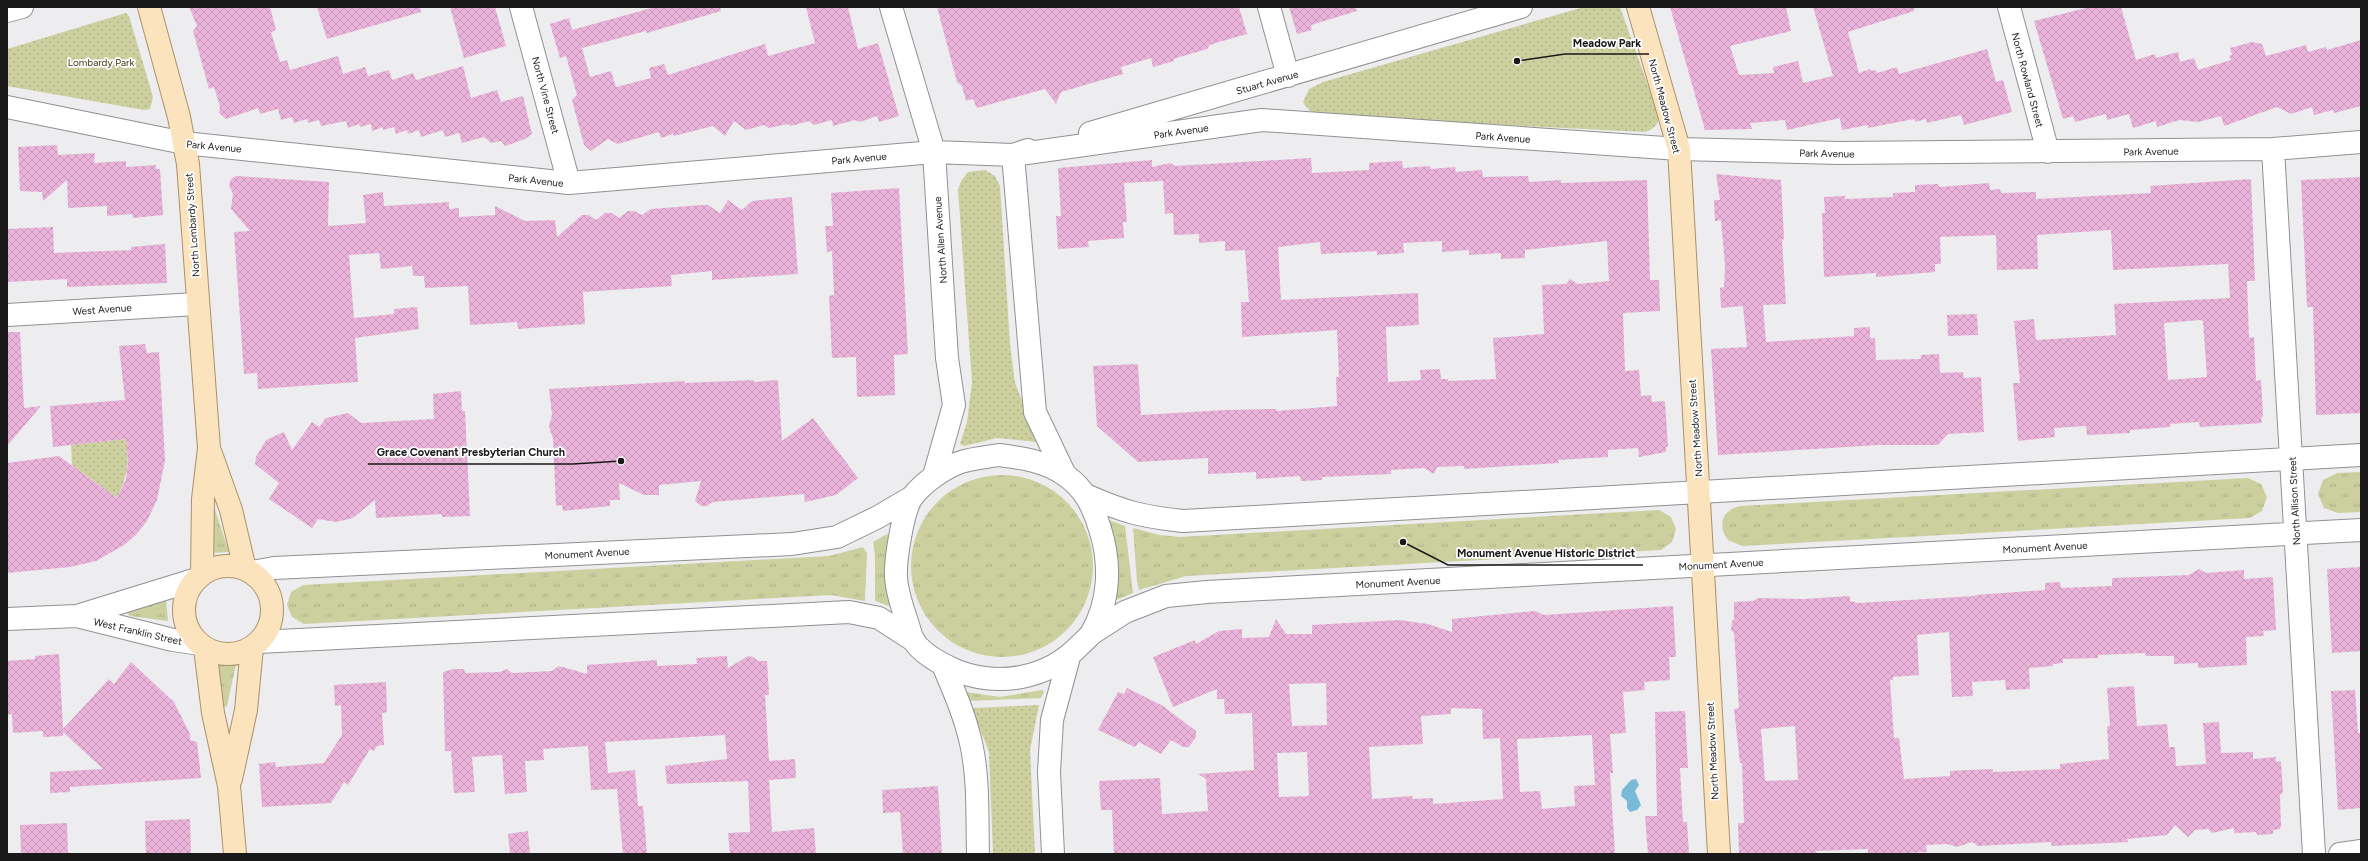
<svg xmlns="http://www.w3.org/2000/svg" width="2368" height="861" viewBox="0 0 2368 861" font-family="Figtree,sans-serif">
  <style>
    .grass { fill: url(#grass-tufts) }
    .park { fill: url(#park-dots) }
    .water { fill: #78bad8 }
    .building { fill: url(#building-cross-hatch); fill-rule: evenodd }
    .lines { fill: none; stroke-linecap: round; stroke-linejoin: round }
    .minor-casing { stroke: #909192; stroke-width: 24 }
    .major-casing { stroke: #ab9168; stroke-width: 24 }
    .minor { stroke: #fff; stroke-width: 22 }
    .major { stroke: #fbe3be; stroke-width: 22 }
    .labels { text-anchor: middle; stroke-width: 3.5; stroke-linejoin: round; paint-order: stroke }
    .park-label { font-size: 10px; fill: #383b0c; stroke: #fff }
    .street-label { font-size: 10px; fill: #19191a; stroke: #fff }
    .leader { fill: none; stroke: #19191a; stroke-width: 1.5 }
    .callout-dot { fill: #19191a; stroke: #fff; stroke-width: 1.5 }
    .callout-label { font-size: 11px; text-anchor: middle; font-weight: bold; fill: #19191a; stroke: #fff; stroke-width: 3.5; stroke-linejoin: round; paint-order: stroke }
  </style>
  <defs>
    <pattern id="grass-tufts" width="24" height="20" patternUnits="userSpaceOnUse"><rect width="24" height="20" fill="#cbd09e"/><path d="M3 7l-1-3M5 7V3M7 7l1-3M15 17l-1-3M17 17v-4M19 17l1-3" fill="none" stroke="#aeb288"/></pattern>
    <pattern id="park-dots" width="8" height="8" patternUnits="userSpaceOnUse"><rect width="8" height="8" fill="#cbd09e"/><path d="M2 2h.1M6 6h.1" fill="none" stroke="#aeb288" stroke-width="1.8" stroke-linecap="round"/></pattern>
    <pattern id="building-cross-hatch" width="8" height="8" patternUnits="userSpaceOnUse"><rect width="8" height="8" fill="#eab3da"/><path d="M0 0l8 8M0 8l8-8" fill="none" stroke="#c899ba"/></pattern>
  </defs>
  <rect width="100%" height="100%" fill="#ededef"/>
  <!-- grass -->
  <path class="grass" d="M2361 472V512L2338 513 2324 508 2318 494 2323 480 2337 473Z
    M911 566a91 91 0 1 1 182 0a91 91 0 1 1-182 0Z
    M2248 478 2261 484 2267 497 2262 511 2250 518 1742 546 1728 540C1717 526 1722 510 1740 506Z
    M214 508 215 510 229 552 210 553Z
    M1659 510 1671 517 1676 529 1672 542 1661 550 1186 576 1139 590 1137 582 1133 528 1160 535 1179 537Z
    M1109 520 1125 526 1133 593 1116 600 1114 598 1118 566Z
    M887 534 889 536C885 561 888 580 892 605L889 606 875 601V556L873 542Z
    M863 547 867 553 865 601 831 595 304 624 292 617 287 605 291 592 303 585 829 556Z
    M166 600 168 621 130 616 126 612 127 610Z
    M236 664 227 706 222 708 216 665Z
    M1042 690 1044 692 1041 698 968 701 966 692 1000 697Z"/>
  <!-- park -->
  <path class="park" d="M1584 7H1620L1659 116C1658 125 1654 129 1645 132L1325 116C1315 114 1309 112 1303 102L1309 89 1323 82Z
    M126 13 129 16 153 97 150 109 144 110 7 86V49Z
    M985 170 995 176 1000 186 1010 344 1015 383 1038 441 1037 442 997 438 964 446 960 444 967 422 972 382 958 190 961 181 968 172Z
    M126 439C129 464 128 475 117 498L72 465 71 445Z
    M1039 705 1030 750 1035 854H993L989 752 972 708Z"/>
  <!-- water -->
  <path class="water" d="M1636 779 1639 785 1635 791 1641 805 1637 810 1630 812 1627 808V801L1621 796 1622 790 1631 780Z"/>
  <!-- building -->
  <path class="building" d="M189 7H270L276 30 271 32 280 62 287 60 290 70 338 56 343 74 365 67 368 76 389 70 392 80 413 73 416 80 463 66 471 98 497 90 501 102 523 96 532 134 525 139 505 146 501 141 491 143 484 137 462 143 459 133 445 137 443 130 421 137 419 130 408 134 407 130 396 134 394 127 383 130V127L372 131 371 124 360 127 359 124 348 128 346 121 321 126 319 120 308 123 307 119 294 123 292 117 281 120 278 109 260 114 258 108 226 119 219 113 220 107 214 87 209 89 193 31 197 26Z
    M317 7H420L421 12 327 39Z
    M450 7H495L506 46 464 58Z
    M655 7H720L721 11 647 33 646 31 582 48 590 77 611 71 616 87 651 78 649 68 664 64 668 75 765 44 768 56 815 43 806 7H848L858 49 878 43 899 116 879 122 877 116 860 122 855 120 833 126 832 120 814 125 809 121 791 126 788 124 769 128 764 125 746 130 734 121 725 136 713 126 674 136 673 134 661 138 659 132 618 144 608 139 591 151 584 145 572 100 577 95 566 56 560 58 550 24 569 18 572 30Z
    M937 7H1239L1247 34 1219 42 1210 45 1207 49 1173 59 1174 61 1153 67 1151 58 1121 67 1123 74 1061 92 1056 104 1045 89 977 108 973 99 966 101 962 86 957 82Z
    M1289 7H1356L1357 11 1311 25 1312 30 1297 34Z
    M1670 7H1786L1791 31 1730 46 1739 75 1774 73 1773 67 1798 61 1803 83 1833 76 1813 7H1914V11L1848 32 1859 73 1870 69 1871 71 1876 70 1877 73 1897 67 1899 74 1987 49 1996 82 2003 80 2012 112 1964 125 1961 115 1927 123 1926 119 1915 122 1914 119 1868 128V125L1842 130 1840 118 1787 130 1785 120 1750 123 1752 129 1705 130Z
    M2090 7H2121L2136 60 2155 54 2156 58 2178 52 2180 62 2194 58 2198 70 2231 60 2229 56 2232 55 2230 48 2252 42 2262 44 2266 56 2306 45 2308 52 2326 47 2327 50 2361 40V106L2334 113 2333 110 2314 115 2312 107 2291 114 2277 107 2224 126 2221 116 2198 122 2179 120 2157 127 2156 121 2133 128 2129 114 2107 120 2106 114 2075 122 2073 116 2063 119 2034 21Z
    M57 145 58 155 95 153 94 163 126 161V167L156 165V169H160L163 215 133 218 132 214 107 216V206L68 208 67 180 43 201 42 192 20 191 18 147Z
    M1311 158 1312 173 1369 170V163L1402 161 1403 168 1430 166 1431 169 1455 167 1456 172 1482 170 1483 177 1528 176 1529 182 1561 180V183L1647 180 1650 280H1659L1660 311 1623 313 1625 371 1639 370 1641 396 1651 395 1652 402 1665 401 1668 447H1666V452L1639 457 1638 448 1608 450V457L1558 460 1559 463 1464 469V466L1437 467 1434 474 1424 468 1391 470V474L1322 477V480L1301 481 1300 476 1256 479V472L1208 474V458L1138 462 1097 426 1093 366 1138 364 1141 415 1225 410 1276 409V411L1337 406 1336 377H1339L1337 330 1242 337 1241 302H1249L1245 250 1225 251V241L1199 243V234L1174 235 1173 213 1165 214 1163 181 1124 183 1127 222H1123L1124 238 1088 241 1089 247 1058 249 1056 216H1061L1058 168 1152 160V167L1170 163 1175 166ZM1442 241V252L1469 250V255L1501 253V259L1525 258V250L1607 241 1609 281 1578 284 1570 279 1566 284 1542 285 1544 334 1493 338 1496 379 1448 381V379H1441L1440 369 1420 370 1421 380 1388 382 1386 327 1419 325 1418 293 1281 300 1278 247 1320 242 1321 254 1377 251V255L1404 253 1403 243Z
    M1716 174 1781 180 1784 239 1782 240 1786 304 1763 305 1766 342 1854 336V328L1870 327V338H1875L1876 360 1921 359V355L1939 354 1940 373 1963 372 1964 378 1981 377 1984 432 1948 434 1938 445H1879L1718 455 1711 349 1747 347 1743 306 1721 308 1720 288 1724 287 1725 265 1721 220 1715 221 1714 200H1720Z
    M236 176 329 182 328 226 366 223 363 195 383 192 384 206 449 202V209L459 208V217L495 215V206L525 221 555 220 557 237 582 215H589L596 220 605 213H612L619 218 628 211H634L642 215 651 209 702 205H708L720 213 728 200 742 210 752 201 792 197 798 274 712 280V271L671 275 672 286 583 292 585 324 518 329 517 322 470 325 468 286 425 288 424 276H413L412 266 381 269 379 253 349 255 354 318 394 314V309L417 307 419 329 355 338 358 382 258 389 257 373 244 374 234 232 250 231 231 209 233 194 229 185 231 179Z
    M2361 177V413L2316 415 2313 307H2307L2301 180Z
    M2251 179 2255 281H2247L2249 338 2254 337 2256 381 2261 380 2263 417H2261L2262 423 2200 427 2199 422 2170 424V427L2130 430V433L2087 435 2086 426 2054 428 2055 437 2018 441 2013 383H2020L2014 321 2034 319 2036 340 2116 335 2114 304 2230 298 2228 264 2113 270 2111 230 2037 235 2038 269 1997 270 1996 235 1940 237 1941 264H1935V272L1876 277V273L1824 277 1822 213H1825L1824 197 1845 196V199L1893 197V193L1915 192V185L1938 184 1939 187 1989 183 1990 190 2000 189 2001 193 2036 192V199L2151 193 2150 186ZM2200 320 2203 321 2207 377 2168 380 2164 323Z
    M899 188 908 354 894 355 895 395 857 397 856 357 832 358 829 296 834 295 832 251 827 252 825 226H833L831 193Z
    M53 227 54 253 131 250V247L165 244 167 283 67 287V279L7 282V229Z
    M1977 314 1978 335 1948 336 1947 315Z
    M7 332H20L24 408 41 406 7 446Z
    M145 344 147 353 159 352 165 460 157 500 147 521 136 535 124 545 96 561 70 567 7 573V463L59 456 117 498 126 479 128 461 126 439 53 447 50 406 125 400 119 346Z
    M754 380V382L778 380 782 441 813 418 858 478 836 495 805 502 804 494 713 502 707 506H701L695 501 701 481 659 485V495H644L619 483 620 500H610V506L563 511 562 505 556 506 553 439 549 426 552 415 549 389 685 381V383Z
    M461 391 462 411H465L470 516 442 517V514L376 518 375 500 353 518 336 522 318 519 312 528 269 499 279 483 255 464 256 457 266 440 284 432 292 450 312 422 319 427 326 418 348 413 361 423 434 419 433 394Z
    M2361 567V651L2332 653 2327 569Z
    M2199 569 2206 573 2244 570V579L2273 577 2276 630 2263 631 2264 636 2246 637 2247 665 2198 668V663L2174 664V656H2146L2145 653 2098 655V658L2063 659V663L2053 664V666L2029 668 2030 689 2006 690 2005 680 1972 682 1973 696 1952 697 1949 632 1917 635 1919 675 1893 677V680H1890L1894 738H1899L1904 779 1950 776V771L1967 770 1993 769V772L2060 769V764L2109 759 2107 726H2110L2107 688 2134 686 2137 726 2167 724 2169 747H2175L2176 766 2206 764 2203 723 2219 722 2221 753 2253 752V759L2276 757V762L2281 761 2283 792 2280 795 2281 825 2280 829 2273 830V834L2257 835 2256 832 2234 833V828L2212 833 2208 829 2195 830 2188 837 2175 825 2167 835 2127 839 2128 842 2052 846 2051 842 1978 846 1972 842 1957 847 1947 844 1926 845 1927 852 1887 854H1868V849L1816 851 1817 854H1739L1738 823H1744L1742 763H1740L1734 709 1739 708 1734 633 1731 630 1732 621 1734 619V602L1753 601 1758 598 1803 599 1850 596V601L1858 603 1975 596V595L2045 590V583L2060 582 2061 588 2112 586V578L2189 575ZM1795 726 1798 780 1765 781 1761 729Z
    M1673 606 1676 657H1669L1670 680 1644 682 1645 690 1623 692 1626 733 1610 734 1613 773H1610L1615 854H1114L1112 810H1101L1099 781 1160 778 1162 814 1208 811 1206 779 1198 774 1254 770 1252 713 1225 714 1224 699H1217V689L1173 707 1153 657 1195 640 1196 644 1219 631 1242 629V638L1269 637 1276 619 1286 634H1312V625L1399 620 1428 624 1452 632V619L1535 611 1544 615ZM1326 683 1327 725 1292 726 1289 684ZM1451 708 1482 709 1483 739 1500 738 1503 799 1433 804V798L1413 799 1412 796 1372 799 1369 747 1423 744 1421 716 1451 714ZM1592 735 1595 785 1574 786 1575 806 1542 809 1540 791 1520 792 1517 739ZM1307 752 1309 796 1279 797 1277 753Z
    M59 654 63 729 109 679 114 684 131 662 174 702 190 734V740L197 742 201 778 70 787V792L50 793V772L103 769 63 732V736L43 737V731L13 733 12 714 7 715V661L35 659V656Z
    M727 656 728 668 748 656 753 657 758 661H767L769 695H765L769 761 795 759 796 778 769 780 772 832 814 828 816 854H730L728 833 750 832 748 781 667 784 665 766 727 759 725 735 605 742 608 773 635 770 638 806H643L647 854H623L617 789 591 790 588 746 543 749 544 760 525 761 527 792 505 794 502 755 472 757 475 792 454 793 451 751H445L443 672 454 669H464L465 673 500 672 507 669 512 673 552 671 559 666 587 674V665L657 660V666L697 664 696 658Z
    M386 682 387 712 382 713 384 745 377 746 374 751 370 749 348 785 344 782 331 803 262 807 259 764 275 762 276 767 324 763 342 735 341 705 335 706 334 685Z
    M1127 688 1163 706 1196 731V737L1189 747H1183L1171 740 1161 754 1139 742 1135 747 1098 730 1118 692 1124 694Z
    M2355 690 2358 733H2361V808L2338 810 2331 691Z
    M1685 711 1688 768H1680L1683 822H1687L1689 854H1648L1645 816H1657L1655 712Z
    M938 786 942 854H903L900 812 883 813 882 790Z
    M190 819 191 854H146L145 821Z
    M67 823 68 854H21L20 825Z
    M528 831 530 854H510L508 834Z"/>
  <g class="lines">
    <!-- minor casing -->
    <g class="minor-casing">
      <path id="minor" d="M521 7 569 183
        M891 7 934 152 947 358 954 405 934 476
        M1269 7 1288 76
        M2009 7 2048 152
        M7 11 22 7
        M7 107 184 143 569 183 934 152 1013 155 1262 120 1679 149 1840 153 2273 149 2361 142
        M1090 133 1521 7
        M2273 149 2314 854
        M1028 150 1013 155 1035 412 1065 475
        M7 315 197 304
        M999 455C1022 458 1045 461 1065 475 1085 489 1093 506 1100 529 1111 563 1110 602 1091 634 1088 638 1083 642 1079 646 1047 679 999 687 957 671 941 664 917 652 911 635 906 616 897 597 896 577 895 561 903 508 913 496 924 482 944 468 961 462 973 458 987 457 999 455Z
        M1088 496C1124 512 1144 517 1183 521L2361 455
        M252 572 274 568 792 544 837 537 878 517 912 497
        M77 616 197 579
        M7 619 77 616 173 640 200 644
        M1091 634 1125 612 1166 596 1207 592 2361 530
        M259 642 849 612 879 618 913 640
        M943 665C954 691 965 716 971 743 979 779 977 817 978 854
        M1053 854 1049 772 1052 720 1069 657
        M2340 854 2361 851"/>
    </g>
    <!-- major casing -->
    <g class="major-casing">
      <path id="major" d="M149 7 179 117 188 164 209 448 203 499 202 574
        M1638 7 1679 149 1719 854
        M210 451 231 510 245 569
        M184 610a44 44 0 1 1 88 0a44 44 0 1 1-88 0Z
        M205 648 213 713 229 786 235 854
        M231 779 246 710 252 647"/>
    </g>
    <!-- minor -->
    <use href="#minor" class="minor"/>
    <!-- major -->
    <use href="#major" class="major"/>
  </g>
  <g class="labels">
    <!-- park labels -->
    <g class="park-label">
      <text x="101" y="66">Lombardy Park</text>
    </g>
    <!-- street labels -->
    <g class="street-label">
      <text transform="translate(2028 80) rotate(75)" y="4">North Rowland Street</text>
      <text transform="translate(1267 82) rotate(-16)" y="4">Stuart Avenue</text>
      <text transform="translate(546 95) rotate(75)" y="4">North Vine Street</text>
      <text transform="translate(1665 106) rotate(75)" y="4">North Meadow Street</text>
      <text transform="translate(1181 131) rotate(-8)" y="4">Park Avenue</text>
      <text transform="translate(1503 137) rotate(4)" y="4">Park Avenue</text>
      <text transform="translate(214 146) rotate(5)" y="4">Park Avenue</text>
      <text transform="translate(2151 151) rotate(-1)" y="4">Park Avenue</text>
      <text transform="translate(1827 153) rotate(1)" y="4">Park Avenue</text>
      <text transform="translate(859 158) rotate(-5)" y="4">Park Avenue</text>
      <text transform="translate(536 180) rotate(6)" y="4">Park Avenue</text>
      <text transform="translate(192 225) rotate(-94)" y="4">North Lombardy Street</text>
      <text transform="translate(940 240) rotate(-94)" y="4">North Allen Avenue</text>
      <text transform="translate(102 309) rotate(-4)" y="4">West Avenue</text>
      <text transform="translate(1695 428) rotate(-94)" y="4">North Meadow Street</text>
      <text transform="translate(2294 501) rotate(-93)" y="4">North Allison Street</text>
      <text transform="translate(2045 547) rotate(-3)" y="4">Monument Avenue</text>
      <text transform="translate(587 553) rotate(-3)" y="4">Monument Avenue</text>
      <text transform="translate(1721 564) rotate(-3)" y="4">Monument Avenue</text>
      <text transform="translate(1398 582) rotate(-3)" y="4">Monument Avenue</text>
      <text transform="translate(138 631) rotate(13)" y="4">West Franklin Street</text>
      <text transform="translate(1712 751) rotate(-93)" y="4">North Meadow Street</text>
    </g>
  </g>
  <!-- callouts -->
  <path class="leader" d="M1517 61L1565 54H1649M621 461L573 464H368M1403 542L1448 565H1643"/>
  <g class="callout-dot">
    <circle cx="1517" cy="61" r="4"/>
    <circle cx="621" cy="461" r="4"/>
    <circle cx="1403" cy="542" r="4"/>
  </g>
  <g class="callout-label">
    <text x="1607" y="47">Meadow Park</text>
    <text x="471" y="456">Grace Covenant Presbyterian Church</text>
    <text x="1546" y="557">Monument Avenue Historic District</text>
  </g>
  <!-- border -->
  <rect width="2368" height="861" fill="none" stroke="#19191a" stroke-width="16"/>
</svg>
